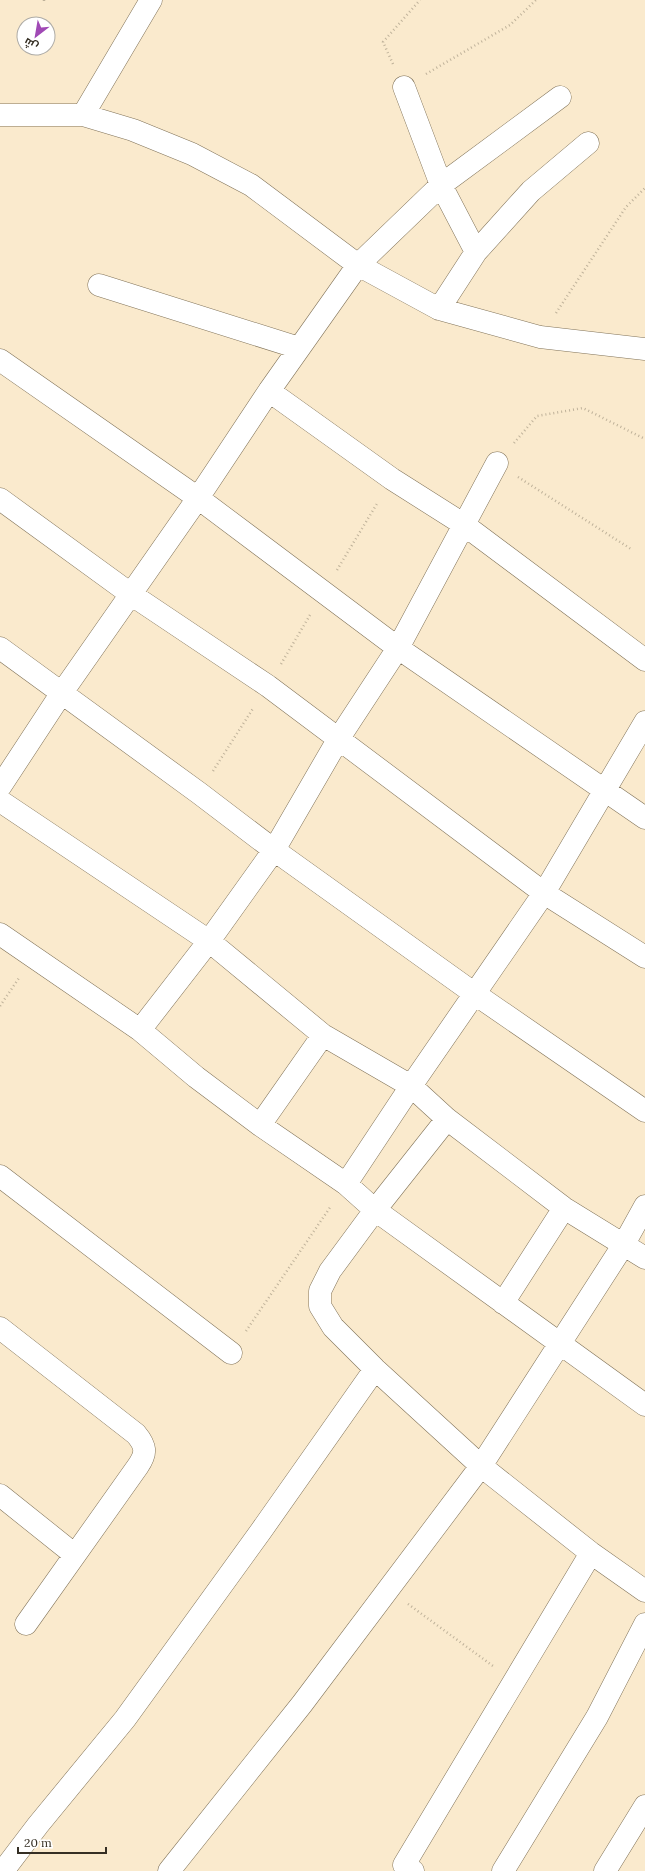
<svg xmlns="http://www.w3.org/2000/svg" width="645" height="1871" viewBox="0 0 645 1871" font-family="Lora,Cairo,serif">
  <style>
    .lines { fill: none; stroke-linecap: round; stroke-linejoin: round }
    .minor-casing { stroke: #817359; stroke-width: 23 }
    .path { stroke: #bfb29a; stroke-width: 2.5; stroke-dasharray: 1 3; stroke-linecap: butt }
    .minor { stroke: #fff; stroke-width: 22 }
  </style>
  <rect width="100%" height="100%" fill="#faeacd"/>
  <g class="lines">
    <!-- minor casing -->
    <g class="minor-casing">
      <path id="minor" d="M404 87 441 185 476 252
        M0 115H83L133 130 192 154 251 185 358 265 439 309 540 337 645 349
        M83 115 151 0
        M99 285 299 348
        M439 309 476 252 531 191 588 143
        M0 360 198 498 398 648 645 818
        M269 391 392 479 463 524 645 660
        M0 499 132 595 268 686 544 893 645 957
        M0 648 199 793 274 850 475 994 645 1111
        M0 787 61 694 198 498 269 391 358 265 441 185 560 97
        M0 801 209 941 323 1035 411 1086 447 1119 564 1208 645 1258
        M0 934 140 1030 196 1077 260 1125 346 1184 375 1210 645 1405
        M140 1030 209 941 274 850 339 738 398 648 497 463
        M447 1119 375 1210 330 1271 320 1291V1306L333 1327 375 1369 481 1466 591 1553 645 1591
        M260 1125 323 1035
        M0 1176 231 1353
        M346 1184 411 1086 544 893 645 722
        M503 1303 564 1208
        M0 1328 136 1434C146 1446 147 1453 138 1466L26 1624
        M0 1495 75 1555
        M3 1871 38 1825 125 1719 261 1531 375 1369
        M169 1871 302 1704 481 1466 624 1244 645 1206
        M413 1871 404 1865 591 1553
        M503 1871 597 1717 645 1624
        M605 1871 645 1806"/>
    </g>
    <!-- path -->
    <path class="path" d="M44 1V0
      M393 64 383 42 420 0
      M426 74 510 25 536 0
      M556 313 626 207 645 188
      M514 443 537 416 583 408 645 439
      M518 477 631 549
      M337 570 378 502
      M281 664 310 615
      M213 771 254 707
      M0 1006 19 978
      M246 1331 331 1206
      M408 1604 493 1666"/>
    <!-- minor -->
    <use href="#minor" class="minor"/>
  </g>
  <!-- north arrow -->
  <g transform="translate(36 36) rotate(211)"><circle r="19" fill="#ffffff" stroke="#aeaca7"/>
  <path d="M0-3L7 15L0 10L-7 15Z" fill="#a049b5"/>
  <text y="-6" font-size="11" font-weight="bold" text-anchor="middle" fill="#352f24">ش</text>
  </g>
  <!-- scale -->
  <path d="M18 1847v6h88v-6" fill="none" stroke="#352f24" stroke-width="2"/>
  <text x="24" y="1847" font-size="12" fill="#352f24" stroke="#ffffff" stroke-width="3" paint-order="stroke">20 m</text>
</svg>
